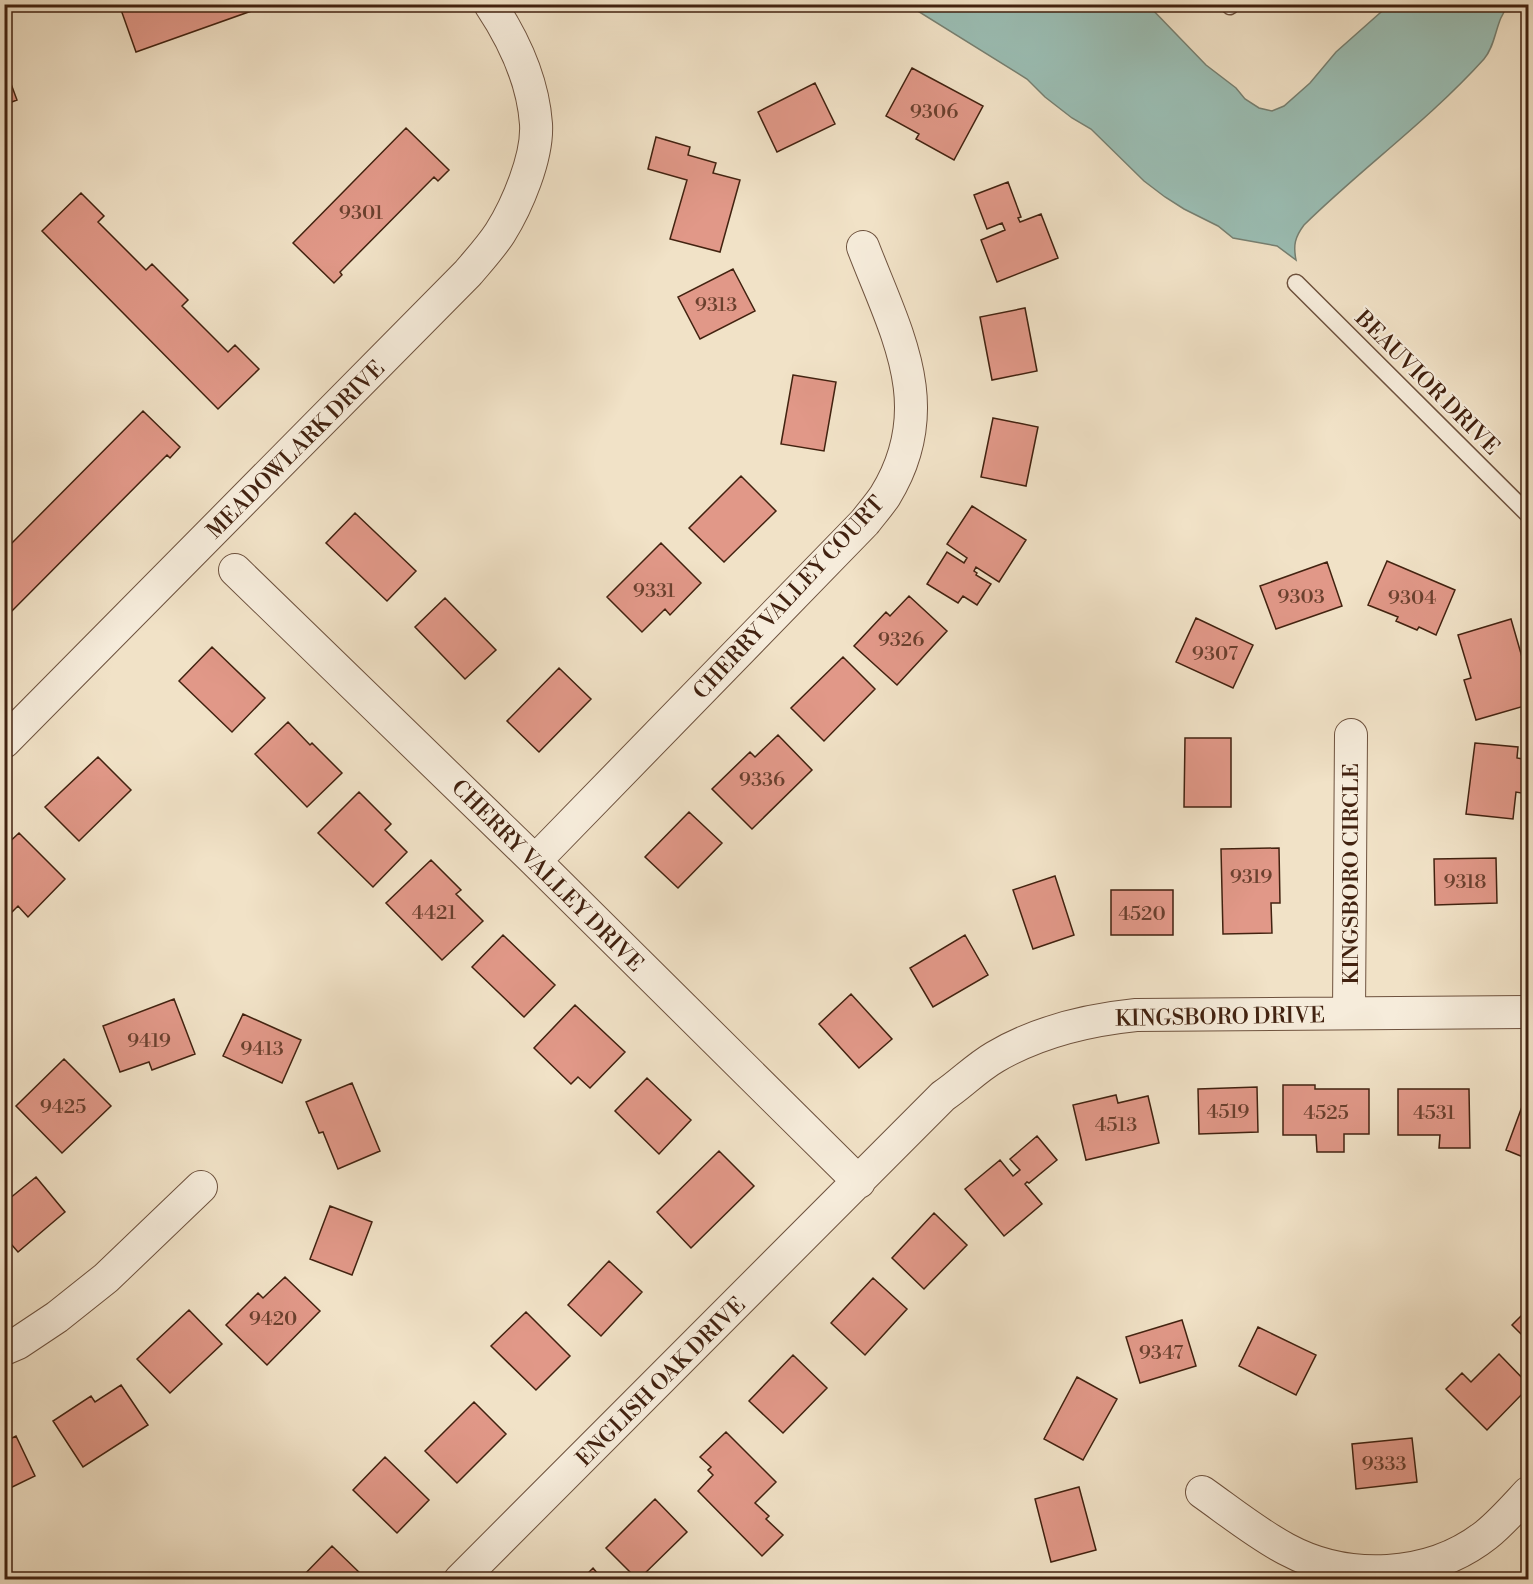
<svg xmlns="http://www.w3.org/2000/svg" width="1533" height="1584" viewBox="0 0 1533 1584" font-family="'Libre Bodoni',serif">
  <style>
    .water { fill: #9bbeb4; stroke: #778072; stroke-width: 1.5 }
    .building { fill: #e19888; stroke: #422210; stroke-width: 1.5 }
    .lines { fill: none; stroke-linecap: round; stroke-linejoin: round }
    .service-casing { stroke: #6e523e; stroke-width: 19 }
    .minor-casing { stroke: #6e523e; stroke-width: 34 }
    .service { stroke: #f6ecdb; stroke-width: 16 }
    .minor { stroke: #f6ecdb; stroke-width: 32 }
    .labels { text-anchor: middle; stroke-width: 4.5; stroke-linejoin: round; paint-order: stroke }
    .number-label { font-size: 20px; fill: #6a402e }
    .street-label { font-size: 22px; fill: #422210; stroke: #f6ecdb }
  </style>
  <rect width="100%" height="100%" fill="#f1e2c7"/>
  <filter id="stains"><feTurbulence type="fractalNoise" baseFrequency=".00333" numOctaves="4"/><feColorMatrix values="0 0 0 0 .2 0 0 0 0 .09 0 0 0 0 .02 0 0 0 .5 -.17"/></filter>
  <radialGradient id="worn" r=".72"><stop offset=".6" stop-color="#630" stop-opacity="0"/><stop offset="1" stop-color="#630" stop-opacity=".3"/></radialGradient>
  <!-- water -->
  <path class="water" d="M908 5H1148L1206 65 1236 88 1245 99 1259 108 1272 111 1284 106 1310 83 1336 52 1389 5H1509C1495 20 1497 44 1484 59 1429 120 1362 168 1304 225 1295 237 1293 245 1296 260L1277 246 1233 238 1218 226 1184 209 1165 197 1144 181 1091 129 1072 118 1045 97 1027 79Z"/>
  <!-- building -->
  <path class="building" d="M128 4H271L136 52 120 7Z
    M4 65 17 100 4 105Z
    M912 68 983 106 954 160 916 139 919 134 886 116Z
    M815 83 835 124 777 152 758 112Z
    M406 128 449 170 438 181 434 177 340 272 342 275 334 283 293 243Z
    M656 137 690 147 688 155 716 163 713 173 740 180 720 252 670 239 687 180 648 169Z
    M1008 182 1021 217 1018 218 1020 222 1041 214 1058 258 997 282 981 240 1005 230 1002 223 987 229 974 195Z
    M81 193 104 216 98 222 146 270 152 264 188 300 182 306 228 352 235 345 259 369 218 409 42 231Z
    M733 269 755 311 700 339 678 297Z
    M1025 308 1037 371 992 380 980 317Z
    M793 375 836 382 824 451 781 444Z
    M143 411 180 447 170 458 167 455 4 619V551Z
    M993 418 1038 427 1026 486 981 477Z
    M741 476 776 511 724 562 689 528Z
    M972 506 1026 540 999 582 976 567 974 571 977 573 976 575 991 584 977 605 963 596 958 603 927 584 947 552 964 563 967 558 947 544Z
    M355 513 416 571 387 601 326 543Z
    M661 543 701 583 670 615 665 609 642 632 607 597Z
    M1387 561 1455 590 1436 635 1419 627 1417 630 1396 621 1398 617 1368 605Z
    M1327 562 1342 606 1276 629 1260 586Z
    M909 596 947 631 897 685 854 646 886 612 890 616Z
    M445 598 496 650 465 679 415 627Z
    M1196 618 1253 645 1233 688 1176 662Z
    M1511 619 1528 678V705L1476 720 1464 680 1471 678 1458 635Z
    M212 647 265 698 232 732 179 681Z
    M843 657 875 689 824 741 791 708Z
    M559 668 591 699 539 752 507 721Z
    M288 722 310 745 312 743 342 773 307 807 255 754Z
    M778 735 812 770 752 829 712 789 750 752 755 757Z
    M1185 738H1231V807H1184Z
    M1475 743 1518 747 1517 758 1528 760V794L1516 792 1513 819 1466 814Z
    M98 757 131 790 79 841 45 807Z
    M359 792 391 824 385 830 407 852 373 887 318 833Z
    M689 812 722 843 678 888 645 857Z
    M19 833 65 879 28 917 18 906 7 917 4 914V847Z
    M1279 848 1280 903H1271L1272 933 1223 934 1221 849Z
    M1496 858 1497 903 1435 905 1434 859Z
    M431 860 461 890 456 894 483 921 442 960 386 903Z
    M1055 876 1074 935 1033 949 1013 890Z
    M1111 890H1173V935H1111Z
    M503 935 555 985 524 1017 472 967Z
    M965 935 988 975 933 1007 910 968Z
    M851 994 892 1039 859 1068 819 1024Z
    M174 999 195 1054 152 1070 149 1062 120 1072 103 1026Z
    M575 1005 625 1052 590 1088 578 1077 571 1084 534 1048Z
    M243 1014 301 1040 282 1083 223 1056Z
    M64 1059 111 1106 62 1153 16 1106Z
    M647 1078 691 1120 659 1154 615 1111Z
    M352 1083 380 1151 338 1169 323 1132 319 1133 306 1102Z
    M1283 1085H1315V1089H1369V1134H1344V1152H1317L1316 1135H1283Z
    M1257 1087 1258 1132 1199 1134 1198 1089Z
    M1398 1089H1469L1470 1148H1439L1440 1135H1398Z
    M1527 1093 1528 1094V1159L1506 1150Z
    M1116 1095 1118 1103 1148 1096 1159 1143 1086 1160 1073 1105Z
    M1037 1136 1057 1160 1029 1183 1027 1182 1025 1184 1042 1204 1004 1236 965 1189 1000 1160 1013 1176 1020 1170 1010 1159Z
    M719 1151 754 1186 691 1248 657 1212Z
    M36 1177 65 1212 18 1252 4 1236V1203Z
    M330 1206 372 1222 352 1275 310 1259Z
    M934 1213 967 1245 924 1289 892 1258Z
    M609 1261 642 1292 601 1336 568 1305Z
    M285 1277 320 1311 267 1365 226 1325 258 1293 263 1298Z
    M873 1278 907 1309 865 1355 831 1323Z
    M1528 1309V1341L1512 1325Z
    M189 1310 222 1344 170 1393 137 1359Z
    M526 1312 570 1356 536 1390 491 1346Z
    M1182 1320 1196 1366 1140 1383 1126 1337Z
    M1258 1327 1316 1355 1296 1395 1239 1366Z
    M1499 1354 1528 1384V1388L1487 1430 1446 1389 1462 1373 1471 1382Z
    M793 1355 827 1388 783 1433 749 1401Z
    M1077 1377 1117 1399 1083 1460 1044 1439Z
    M121 1385 148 1425 83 1467 53 1421 91 1396 95 1402Z
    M474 1402 506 1434 457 1483 425 1451Z
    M726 1432 776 1482 755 1503 769 1516 766 1519 783 1535 762 1556 698 1491 713 1475 708 1470 711 1467 700 1457Z
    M16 1436 35 1476 4 1491V1442Z
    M1412 1438 1417 1482 1356 1489 1352 1444Z
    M385 1457 429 1500 397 1533 353 1490Z
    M1079 1487 1096 1550 1051 1562 1035 1499Z
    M655 1499 687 1532 638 1580 606 1548Z
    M332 1546 364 1577 361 1580H299Z
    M593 1568 603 1580H581Z"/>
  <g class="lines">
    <!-- service casing -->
    <g class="service-casing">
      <path id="service" d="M1230 6 1231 4
        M1296 283 1528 514"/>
    </g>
    <!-- minor casing -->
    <g class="minor-casing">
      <path id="minor" d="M235 570 535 861 859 1182
        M4 742 468 273C479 260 491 247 500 233 517 206 538 157 536 124 533 81 514 40 490 4
        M535 861 865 522C871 514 879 505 885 496 940 407 896 333 863 247
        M1349 1013 1351 735
        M4 1349 18 1343 57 1317 106 1278 201 1187
        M1202 1492C1229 1511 1256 1533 1286 1549 1347 1582 1430 1579 1486 1535 1501 1523 1515 1507 1528 1493
        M460 1580 943 1096C961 1084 976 1068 995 1057 1039 1031 1087 1020 1136 1015L1528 1012"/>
    </g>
    <!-- service -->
    <use href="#service" class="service"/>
    <!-- minor -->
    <use href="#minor" class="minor"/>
  </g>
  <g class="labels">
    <!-- number labels -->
    <g class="number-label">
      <text x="934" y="118">9306</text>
      <text x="361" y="219">9301</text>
      <text x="716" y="311">9313</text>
      <text x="654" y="597">9331</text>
      <text x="1301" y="603">9303</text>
      <text x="1412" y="604">9304</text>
      <text x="901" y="646">9326</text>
      <text x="1215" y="660">9307</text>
      <text x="762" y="786">9336</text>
      <text x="1251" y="883">9319</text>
      <text x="1465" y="888">9318</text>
      <text x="434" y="919">4421</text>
      <text x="1142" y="920">4520</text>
      <text x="149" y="1047">9419</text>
      <text x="262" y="1055">9413</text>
      <text x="63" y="1113">9425</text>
      <text x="1228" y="1118">4519</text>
      <text x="1326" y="1119">4525</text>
      <text x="1434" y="1119">4531</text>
      <text x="1116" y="1131">4513</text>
      <text x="273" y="1325">9420</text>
      <text x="1161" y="1359">9347</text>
      <text x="1384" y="1470">9333</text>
    </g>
    <!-- street labels -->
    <g class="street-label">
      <text transform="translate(1428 382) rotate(45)" y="8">BEAUVIOR DRIVE</text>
      <text transform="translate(295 449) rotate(-45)" y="8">MEADOWLARK DRIVE</text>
      <text transform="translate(788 597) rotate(-47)" y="8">CHERRY VALLEY COURT</text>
      <text transform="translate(1350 874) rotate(-90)" y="8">KINGSBORO CIRCLE</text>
      <text transform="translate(548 875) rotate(45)" y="8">CHERRY VALLEY DRIVE</text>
      <text transform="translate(1220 1016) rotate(-1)" y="8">KINGSBORO DRIVE</text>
      <text transform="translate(660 1381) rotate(-45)" y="8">ENGLISH OAK DRIVE</text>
    </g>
  </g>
  <!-- margin -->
  <rect width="1533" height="1584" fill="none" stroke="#f1e2c7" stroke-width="24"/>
  <rect x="6" y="6" width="1521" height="1572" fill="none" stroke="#422210" stroke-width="3"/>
  <rect x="12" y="12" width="1509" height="1560" fill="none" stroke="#422210" stroke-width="1.5"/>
  <rect width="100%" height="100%" filter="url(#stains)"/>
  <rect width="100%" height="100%" fill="url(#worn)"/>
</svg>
